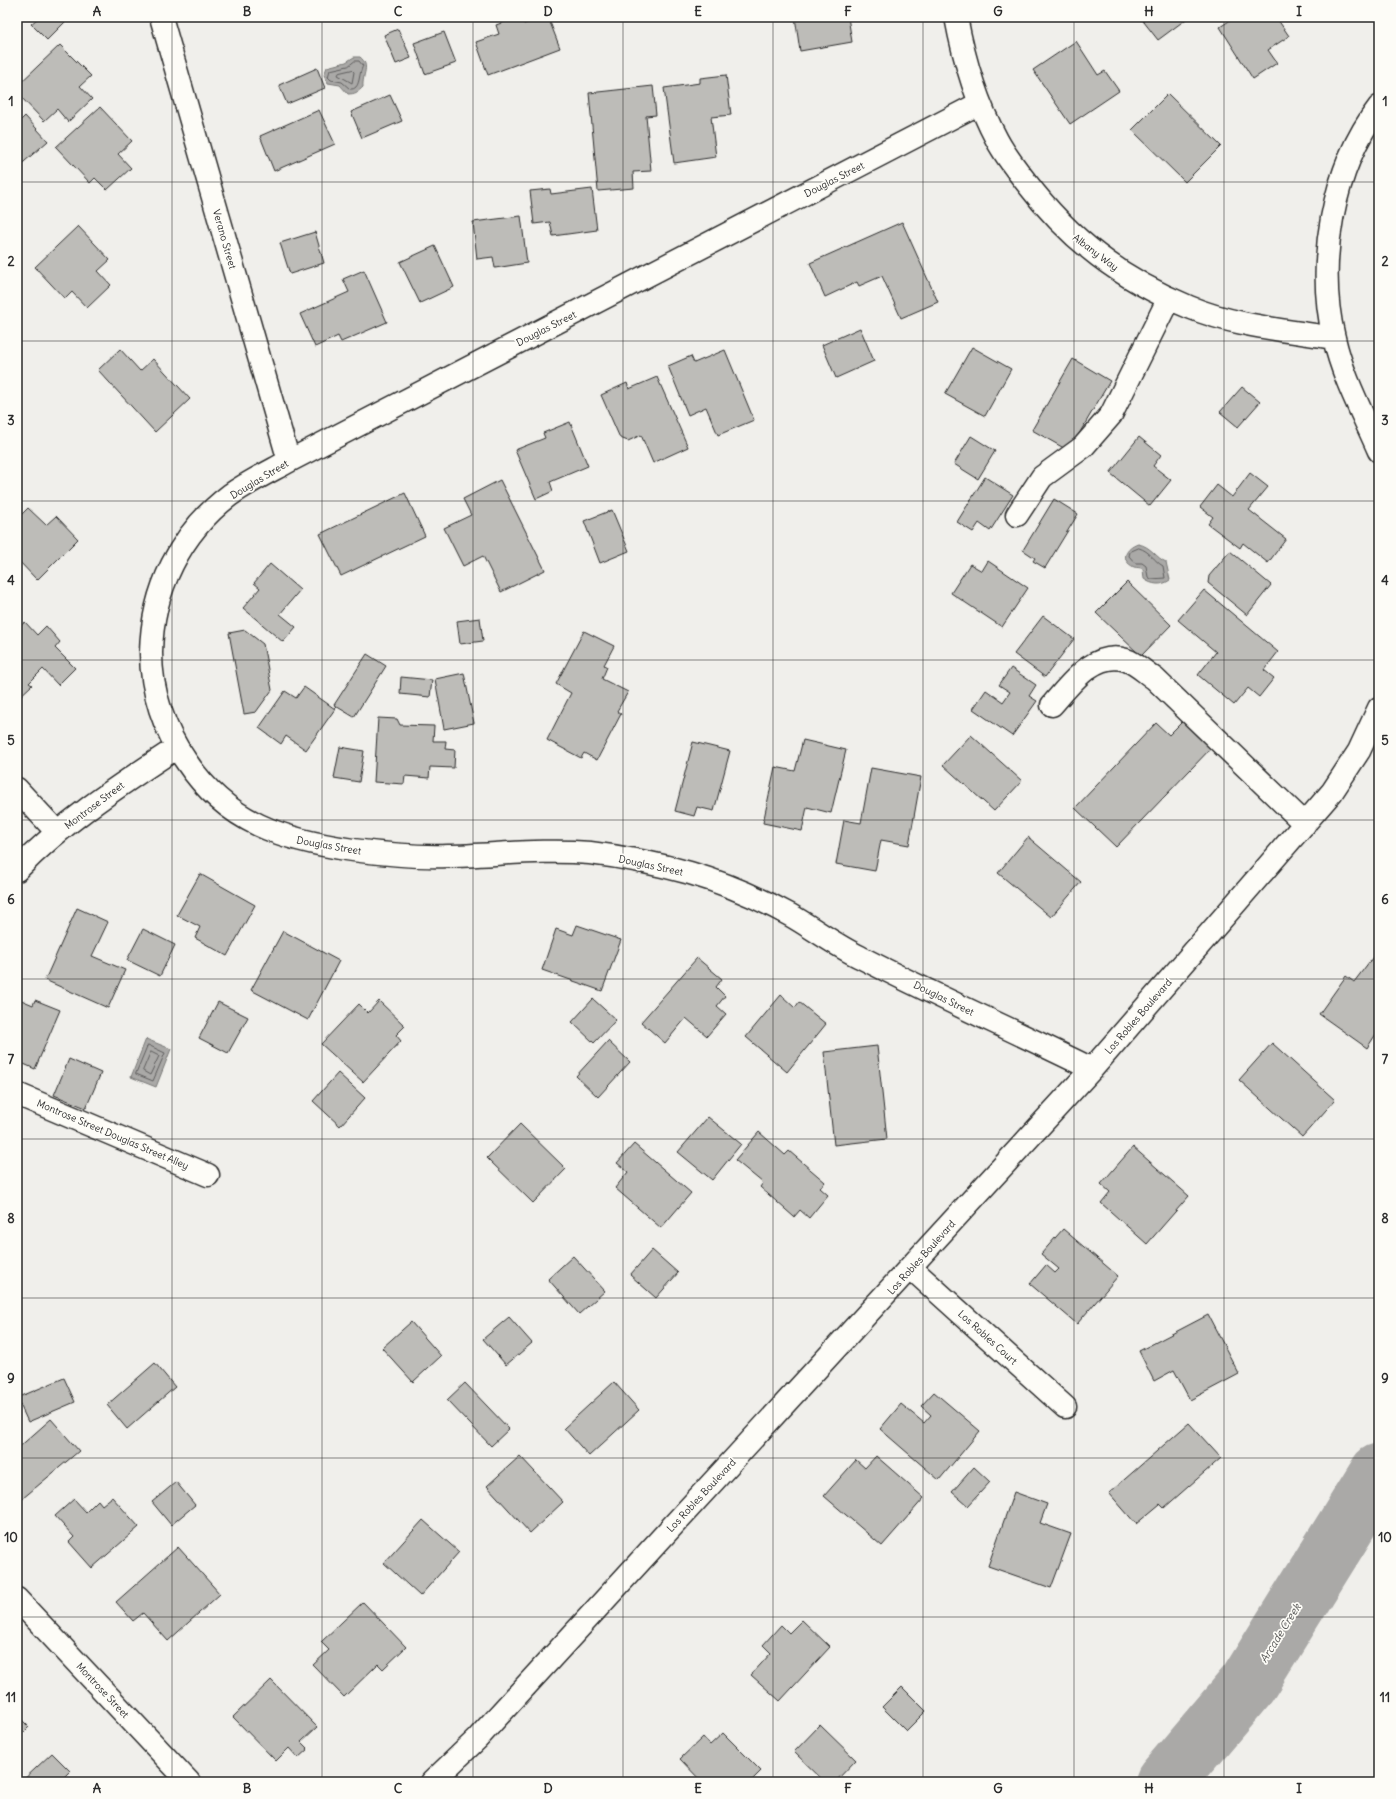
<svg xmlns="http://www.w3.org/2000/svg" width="1396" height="1799" viewBox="0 0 1396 1799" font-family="Delius,sans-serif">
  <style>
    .water { fill: #aaa9a7; stroke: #777775 }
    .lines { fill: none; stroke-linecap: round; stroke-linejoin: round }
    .shore { stroke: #5e5d5d; stroke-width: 1 }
    .river { stroke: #aaa9a7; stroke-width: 59 }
    .building { fill: #bdbcb8; stroke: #2b2b2b }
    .minor-casing { stroke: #2b2b2b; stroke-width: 25 }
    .minor { stroke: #fdfcf7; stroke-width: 22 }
    .grid { fill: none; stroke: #2b2b2b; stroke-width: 1; stroke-opacity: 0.55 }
    .labels { text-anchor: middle; stroke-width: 3.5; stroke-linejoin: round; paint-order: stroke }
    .street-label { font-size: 10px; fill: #2b2b2b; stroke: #fdfcf7 }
    .water-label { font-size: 11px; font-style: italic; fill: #575756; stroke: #fdfcf7 }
    .neatline { fill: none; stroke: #2b2b2b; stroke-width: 1.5 }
    .grid-label { font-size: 13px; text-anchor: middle; font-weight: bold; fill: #2b2b2b }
  </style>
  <rect width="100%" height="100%" fill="#f0efeb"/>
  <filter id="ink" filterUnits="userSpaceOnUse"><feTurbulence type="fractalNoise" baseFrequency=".025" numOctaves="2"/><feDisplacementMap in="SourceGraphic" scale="8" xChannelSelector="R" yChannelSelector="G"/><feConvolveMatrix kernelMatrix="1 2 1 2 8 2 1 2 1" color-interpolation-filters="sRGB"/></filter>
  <g filter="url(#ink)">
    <!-- water -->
    <path class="water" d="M354 57H360C371 66 362 74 363 87 358 92 355 94 348 94L340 85 328 83 324 75 327 67 346 62Z
      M1138 544C1151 546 1156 558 1166 562L1170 580C1162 586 1152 585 1144 579L1143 569C1140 567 1138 568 1134 567 1119 560 1126 548 1138 544Z
      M146 1039 171 1049 156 1087 131 1077Z"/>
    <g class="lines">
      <!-- shore -->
      <path class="shore" d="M355 61H359L363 66C358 74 361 90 350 89L342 82 331 80 328 77 330 70 348 66Z
        M352 70 354 72 352 83 338 75 339 73Z
        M1139 548C1150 551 1154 561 1163 566L1165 578 1151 579 1148 577 1146 566 1142 563H1135L1129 556 1130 552Z
        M148 1045 165 1053 153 1081 136 1074Z
        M151 1052 159 1056 150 1075 143 1071Z"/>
      <!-- river -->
      <path class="river" d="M1165 1782 1248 1684 1379 1473"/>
    </g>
    <!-- building -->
    <path class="building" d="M36 17H70L47 40 31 24 37 19Z
      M517 17H521L524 24 543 17H548L560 48 488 75 476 42 499 34 496 25Z
      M795 17H848L852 42 800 51Z
      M1140 17H1189L1158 40Z
      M1235 17H1276L1289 36 1268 50 1277 63 1253 79 1220 27Z
      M398 29 411 58 396 64 384 35Z
      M444 32 456 63 425 74 414 43Z
      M1076 41 1098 75 1105 71 1119 91 1070 124 1033 70Z
      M60 45 91 76 80 86 92 99 68 122 57 109 44 121 17 93V86Z
      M317 68 325 88 287 104 279 85Z
      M726 75 731 115 711 117 716 157 674 163 664 88 700 83V78Z
      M653 86 656 115 646 116 651 171 633 172 634 188 598 191 589 93Z
      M1168 94 1221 146 1185 182 1132 130Z
      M390 95 402 121 362 138 351 112Z
      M100 107 132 141 118 154 131 168 107 190 95 178 90 183 56 147Z
      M319 110 335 144 274 171 260 136Z
      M25 116 48 141 17 168V124Z
      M550 189 551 194 592 189 597 230 553 236 550 222 534 224 530 191Z
      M521 216 527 263 495 268 493 257 477 259 473 222Z
      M902 222 938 302 901 318 882 276 859 286 857 282 825 297 810 263Z
      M78 226 110 260 98 271 111 285 87 308 72 292 65 299 35 267Z
      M315 232 324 263 290 274 280 243Z
      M435 246 454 287 420 303 400 262Z
      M364 270 387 322 341 342 338 336 315 347 300 314 349 292 343 279Z
      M860 328 874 361 836 378 822 345Z
      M972 347 1011 369 985 416 945 394Z
      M120 349 140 371 153 359 190 399 155 432 98 370Z
      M725 350 754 420 718 435 706 407 688 415 668 366 691 356 694 363Z
      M1073 359 1110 381 1069 451 1032 430Z
      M657 377 688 447 653 463 641 435 628 441 620 438 601 395 627 383 629 389Z
      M1242 387 1260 402 1238 427 1220 412Z
      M570 422 588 466 550 482 553 491 536 499 515 450 545 438 543 433Z
      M971 436 995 451 978 479 954 464Z
      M1139 437 1161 455 1153 466 1171 480 1150 506 1110 473Z
      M1250 473 1268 487 1249 510 1286 539 1268 563 1243 543 1240 548 1208 524 1213 517 1200 507 1217 485 1232 497Z
      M985 477 1013 495 990 531 979 523 973 532 957 522Z
      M500 480 545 570 501 592 483 556 463 566 444 528 471 515 463 499Z
      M405 493 425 536 341 576 320 534Z
      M1054 499 1078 514 1045 568 1033 561 1035 558 1023 550Z
      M28 508 46 525 56 516 78 539 37 580 17 559V519Z
      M612 510 629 551 600 563 584 521Z
      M1230 551 1271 585 1247 615 1208 583 1209 576Z
      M988 561 1028 588 1002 627 951 593 970 564 982 571Z
      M270 564 300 590 280 614 296 627 283 642 243 608 260 588 254 583Z
      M1127 582 1171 625 1141 656 1096 613Z
      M1204 590 1278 652 1264 670 1274 678 1259 697 1248 688 1234 705 1198 675 1216 652 1178 620Z
      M1043 616 1074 639 1045 677 1014 654Z
      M480 618 483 641 460 644 457 621Z
      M25 622 37 635 46 626 60 642 55 648 75 668 58 685 43 669 29 683 32 685 17 699V629Z
      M245 630 263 644 272 690 256 712 244 714 229 633Z
      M584 631 614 646 604 665 607 667 602 679 628 692 617 711 621 714 597 760 584 753 581 758 547 740 571 693 556 684Z
      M367 654 386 666 354 717 334 705Z
      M1011 668 1036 685 1029 696 1037 701 1012 736 973 709 986 690 1003 702 1010 692 999 685Z
      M464 673 474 723 444 729 435 679Z
      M401 677 432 680 430 697 400 694Z
      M304 687 335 709 306 750 286 736 281 744 259 728 285 691 296 698Z
      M1187 717 1215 744 1116 847 1075 808 1156 723 1169 735Z
      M378 718 397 719 400 725 434 726 433 741H446L445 749 455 750 454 768 430 767 429 778 405 776 404 784 374 782Z
      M971 735 1022 781 994 811 943 765Z
      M803 740 846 750 831 813 807 807 802 831 763 823 775 767 795 771Z
      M693 742 730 751 714 811 697 807 694 816 675 811Z
      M340 747 364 751 359 782 334 778Z
      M871 768 921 777 909 845 881 840 875 871 836 864 844 820 861 823Z
      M1028 837 1081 882 1051 917 998 873Z
      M200 874 255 905 227 956 195 938 200 927 177 915Z
      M77 908 108 922 92 956 125 970 108 1008 45 980Z
      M577 925 621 940 602 991 542 970 556 929 573 935Z
      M143 929 175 945 160 976 127 960Z
      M283 931 339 961 308 1020 251 990Z
      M1379 949V1036L1376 1034 1367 1048 1319 1014 1346 976 1354 982Z
      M697 958 722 979 716 987 725 996 717 1006 726 1014 707 1036 686 1018 665 1043 641 1022Z
      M781 995 795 1008 799 1002 826 1024 787 1072 746 1037Z
      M19 999 33 1005 35 1000 60 1010 35 1069 17 1061V1003Z
      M593 999 616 1020 594 1043 572 1022Z
      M379 1001 405 1026 396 1035 401 1041 363 1082 321 1044 359 1004 368 1013Z
      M218 1002 248 1017 228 1053 199 1038Z
      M608 1041 630 1062 598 1097 576 1076Z
      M1272 1043 1335 1100 1302 1137 1239 1080Z
      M877 1046 887 1139 834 1145 824 1052Z
      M69 1059 101 1073 86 1108 54 1095Z
      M338 1073 365 1098 340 1126 313 1101Z
      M708 1117 741 1144 712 1180 678 1152Z
      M520 1124 566 1169 533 1203 487 1158Z
      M759 1132 785 1155 789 1151 825 1182 820 1188 828 1195 809 1218 800 1210 794 1217 760 1187 763 1183 735 1160Z
      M634 1144 691 1193 661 1228 615 1188 628 1172 617 1163Z
      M1133 1147 1189 1196 1147 1244 1101 1203 1110 1192 1101 1184Z
      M1063 1229 1118 1276 1077 1324 1030 1284 1046 1265 1055 1273 1059 1269 1041 1254Z
      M652 1250 678 1273 656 1298 630 1275Z
      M573 1256 605 1291 579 1314 548 1279Z
      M1208 1315 1239 1374 1190 1400 1174 1370 1154 1381 1139 1351Z
      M509 1317 532 1343 506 1365 483 1339Z
      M411 1322 441 1356 413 1382 382 1348Z
      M155 1363 175 1387 127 1429 107 1405Z
      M64 1378 75 1402 28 1422 17 1398Z
      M614 1382 639 1410 589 1456 564 1428Z
      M465 1383 509 1429 491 1446 447 1400Z
      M934 1392 980 1431 939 1480 880 1429 901 1404 924 1423 931 1415 921 1406Z
      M51 1419 79 1451 22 1499 17 1493V1449Z
      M1189 1423 1221 1458 1164 1508 1160 1504 1136 1524 1109 1493Z
      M520 1456 563 1502 530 1533 487 1486Z
      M876 1456 924 1498 882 1546 824 1496 856 1460 865 1468Z
      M974 1467 990 1482 968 1506 952 1492Z
      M176 1482 195 1505 171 1525 152 1502Z
      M1014 1492 1047 1504 1040 1523 1071 1534 1051 1588 988 1566Z
      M112 1497 139 1527 92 1568 69 1542 74 1537 55 1516 74 1499 86 1512 98 1500 102 1505Z
      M423 1520 459 1552 420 1596 384 1563Z
      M178 1547 220 1594 168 1641 143 1613 133 1621 116 1602Z
      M363 1602 406 1647 383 1669 378 1664 344 1697 313 1665 329 1650 321 1642Z
      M802 1620 830 1647 780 1701 751 1675 771 1653 763 1645 781 1625 789 1633Z
      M271 1680 317 1727 301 1742 308 1749 298 1758 289 1748 276 1761 233 1717Z
      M902 1687 926 1711 906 1731 882 1707Z
      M17 1715 29 1727 17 1739Z
      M820 1725 856 1760 835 1782H825L794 1752Z
      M723 1733 761 1771 750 1782H702L680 1759 703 1737 710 1745Z
      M52 1753 70 1771 63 1778 67 1782H21Z"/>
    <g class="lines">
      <!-- minor casing -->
      <g class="minor-casing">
        <path id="minor" d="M161 17 289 461
          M956 17C964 60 976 101 997 140 1005 155 1015 168 1026 182 1070 240 1121 279 1189 307 1235 326 1286 330 1334 338
          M980 103 289 461C269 472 248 482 230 495 180 533 152 590 151 653 151 691 164 730 186 761 227 823 283 840 353 850 384 854 417 857 448 856 495 855 543 849 590 853 624 857 658 864 690 873 724 883 759 898 790 915 813 928 835 945 860 957 936 996 1015 1031 1092 1069
          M1379 107C1332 168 1316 264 1334 338 1343 378 1363 414 1379 451
          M1017 515 1042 477 1083 447 1111 415 1169 298
          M1052 705C1070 685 1094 650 1126 660 1136 663 1146 673 1155 679L1305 824
          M17 789 57 832
          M17 870C64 821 120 785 176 748
          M17 1094 208 1175
          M911 1268 1065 1407
          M17 1599 189 1782
          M432 1782 477 1739 1092 1069 1332 792 1359 751 1379 708"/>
      </g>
      <!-- minor -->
      <use href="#minor" class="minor"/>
    </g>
  </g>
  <!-- grid -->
  <path class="grid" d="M172 17V1782M322 17V1782M473 17V1782M623 17V1782M773 17V1782M923 17V1782M1074 17V1782M1224 17V1782M17 182H1379M17 341H1379M17 501H1379M17 660H1379M17 820H1379M17 979H1379M17 1139H1379M17 1298H1379M17 1458H1379M17 1617H1379"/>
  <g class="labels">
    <!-- street labels -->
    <g class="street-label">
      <text transform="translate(834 179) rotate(-27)" y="4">Douglas Street</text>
      <text transform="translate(225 239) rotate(74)" y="4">Verano Street</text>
      <text transform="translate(1096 252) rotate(37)" y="4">Albany Way</text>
      <text transform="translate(546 328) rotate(-27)" y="4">Douglas Street</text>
      <text transform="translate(259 479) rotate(-31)" y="4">Douglas Street</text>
      <text transform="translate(94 805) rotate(-37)" y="4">Montrose Street</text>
      <text transform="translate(329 845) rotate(10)" y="4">Douglas Street</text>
      <text transform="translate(651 865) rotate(12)" y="4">Douglas Street</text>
      <text transform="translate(944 998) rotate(26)" y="4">Douglas Street</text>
      <text transform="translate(1138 1016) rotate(-49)" y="4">Los Robles Boulevard</text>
      <text transform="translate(113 1134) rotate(23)" y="4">Montrose Street Douglas Street Alley</text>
      <text transform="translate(921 1257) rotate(-48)" y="4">Los Robles Boulevard</text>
      <text transform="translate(988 1337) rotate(42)" y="4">Los Robles Court</text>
      <text transform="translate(701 1495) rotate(-47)" y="4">Los Robles Boulevard</text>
      <text transform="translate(103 1690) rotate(47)" y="4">Montrose Street</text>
    </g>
    <!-- water labels -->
    <g class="water-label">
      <text transform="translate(1280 1633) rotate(-58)" y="4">Arcade Creek</text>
    </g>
  </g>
  <!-- margin -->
  <rect width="1396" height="1799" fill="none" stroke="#fdfcf7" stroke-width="44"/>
  <rect x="22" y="22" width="1352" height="1755" class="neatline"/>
  <g class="grid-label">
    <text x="97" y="16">A</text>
    <text x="247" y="16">B</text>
    <text x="398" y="16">C</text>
    <text x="548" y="16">D</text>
    <text x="698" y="16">E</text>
    <text x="848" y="16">F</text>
    <text x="998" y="16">G</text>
    <text x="1149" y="16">H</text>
    <text x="1299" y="16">I</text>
    <text x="11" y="106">1</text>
    <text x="1385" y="106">1</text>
    <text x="11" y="266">2</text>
    <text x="1385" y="266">2</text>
    <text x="11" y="425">3</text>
    <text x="1385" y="425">3</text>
    <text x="11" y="585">4</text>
    <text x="1385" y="585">4</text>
    <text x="11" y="745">5</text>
    <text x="1385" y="745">5</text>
    <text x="11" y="904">6</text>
    <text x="1385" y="904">6</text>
    <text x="11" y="1064">7</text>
    <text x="1385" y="1064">7</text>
    <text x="11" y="1223">8</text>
    <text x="1385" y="1223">8</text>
    <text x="11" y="1383">9</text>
    <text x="1385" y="1383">9</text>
    <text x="11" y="1542">10</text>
    <text x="1385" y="1542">10</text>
    <text x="11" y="1702">11</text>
    <text x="1385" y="1702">11</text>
    <text x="97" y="1793">A</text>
    <text x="247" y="1793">B</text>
    <text x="398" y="1793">C</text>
    <text x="548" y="1793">D</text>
    <text x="698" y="1793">E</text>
    <text x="848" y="1793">F</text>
    <text x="998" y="1793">G</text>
    <text x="1149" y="1793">H</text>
    <text x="1299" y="1793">I</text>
  </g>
</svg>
